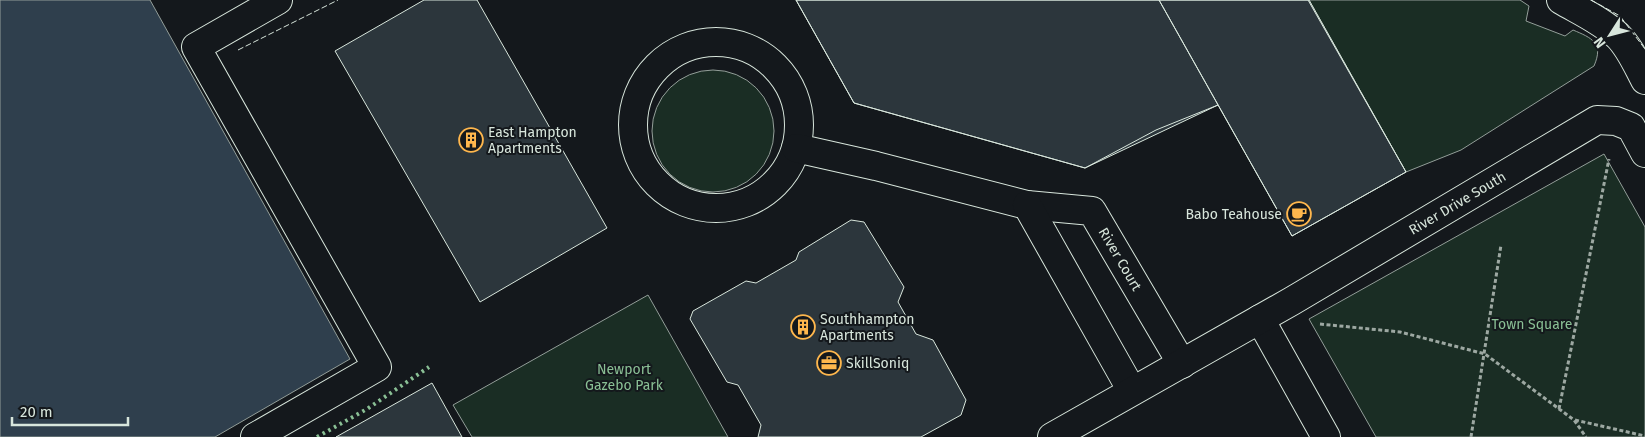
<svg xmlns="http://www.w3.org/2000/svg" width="1645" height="437" viewBox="0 0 1645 437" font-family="'Fira Sans',sans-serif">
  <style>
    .green { fill: #1a2d24; stroke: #939e99 }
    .water { fill: #2f3f4d; stroke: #939e99 }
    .building { fill: #2c363c; stroke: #d8e6dc }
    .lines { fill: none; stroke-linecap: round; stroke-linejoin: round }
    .minor-casing { stroke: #d8e6dc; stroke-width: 30 }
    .path { stroke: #9da8a2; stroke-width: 3; stroke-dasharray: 4 2.5; stroke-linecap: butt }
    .minor { stroke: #14181c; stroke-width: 28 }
    .hedge { stroke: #8ac095; stroke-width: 4; stroke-dasharray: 2.5 4; stroke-linecap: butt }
    .fence { stroke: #d8e6dc; stroke-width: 1; stroke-dasharray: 6 2.5; stroke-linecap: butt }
    .labels { text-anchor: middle; stroke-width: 4; stroke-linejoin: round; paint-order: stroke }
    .poi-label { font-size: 14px; fill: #d8e6dc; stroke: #14181c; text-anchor: start }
    .street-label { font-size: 14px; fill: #d8e6dc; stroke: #14181c }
    .park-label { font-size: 14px; fill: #8ac095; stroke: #14181c }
  </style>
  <rect width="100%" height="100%" fill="#14181c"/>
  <!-- green -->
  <path class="green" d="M1309 0H1520L1529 6 1526 21 1565 36 1573 30C1592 38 1604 43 1594 66L1461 150 1406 172Z
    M652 131a61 61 0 1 1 122 0a61 61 0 1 1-122 0Z
    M1604 154 1645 227V437H1376L1309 319Z
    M648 295 728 437H472L453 405Z"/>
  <!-- water -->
  <path class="water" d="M0 0H150L350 359 215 437H0Z"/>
  <!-- building -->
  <path class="building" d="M424 0H477L607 228 480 302 335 51Z
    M796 0H1309L1406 172 1292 236 1218 105 1156 130 1085 168 854 103Z
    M796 0H1159L1218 105 1085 168 854 103Z
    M1159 0H1308L1406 172 1292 236Z
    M851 220 864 222 904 287 898 302 916 334 933 340 966 400 961 415 921 437H758L761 425 738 385 727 382 690 319 693 311 746 281 756 283 796 260 799 252Z
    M432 383 462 437H336Z"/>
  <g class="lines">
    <!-- minor casing -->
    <g class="minor-casing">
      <g id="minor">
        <path d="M1561 0C1580 11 1602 21 1618 36 1630 48 1637 65 1645 80"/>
        <circle cx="716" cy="125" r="83"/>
        <path id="s1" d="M796 148 876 166 1027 205 1092 211 1182 364"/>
        <path d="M1027 205 1132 391"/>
        <path d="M1260 319 1326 437"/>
        <path d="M255 437 377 367 196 47 278 0"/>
        <path id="s2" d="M1052 437 1292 301 1597 120 1616 121 1631 127 1645 153"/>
      </g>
    </g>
    <!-- path -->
    <path class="path" d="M1320 324 1400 332 1485 354 1574 420 1586 437
      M1559 409 1609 159
      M1575 420 1645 436
      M1471 437 1501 245"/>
    <!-- minor -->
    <use href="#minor" class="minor"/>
    <!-- hedge -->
    <path class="hedge" d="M317 437 367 409 429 367"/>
    <!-- fence -->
    <path class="fence" d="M1591 0 1620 16 1645 49
      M238 50 338 0"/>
  </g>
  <!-- icons -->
  <defs>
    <g id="building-ring" transform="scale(1.25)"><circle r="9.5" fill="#14181c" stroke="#ffb74d" stroke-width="1.5"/><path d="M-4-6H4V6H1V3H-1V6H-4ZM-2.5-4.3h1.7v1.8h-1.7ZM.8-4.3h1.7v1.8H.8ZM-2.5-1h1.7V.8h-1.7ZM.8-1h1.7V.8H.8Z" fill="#ffb74d"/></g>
    <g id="cafe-ring" transform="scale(1.25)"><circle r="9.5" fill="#14181c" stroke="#ffb74d" stroke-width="1.5"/><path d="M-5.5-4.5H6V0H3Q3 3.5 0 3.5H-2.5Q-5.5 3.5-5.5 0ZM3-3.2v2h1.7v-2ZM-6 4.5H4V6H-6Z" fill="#ffb74d"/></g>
    <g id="office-ring" transform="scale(1.25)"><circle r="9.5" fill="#14181c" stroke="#ffb74d" stroke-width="1.5"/><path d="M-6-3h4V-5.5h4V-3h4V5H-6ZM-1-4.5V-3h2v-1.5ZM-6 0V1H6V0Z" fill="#ffb74d"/></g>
  </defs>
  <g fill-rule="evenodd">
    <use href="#building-ring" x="471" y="140"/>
    <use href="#cafe-ring" x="1299" y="214"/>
    <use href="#building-ring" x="803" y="327"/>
    <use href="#office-ring" x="829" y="363"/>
  </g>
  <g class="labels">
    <!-- poi labels -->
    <g class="poi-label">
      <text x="488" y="137">East Hampton<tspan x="488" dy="16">Apartments</tspan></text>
      <text x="1282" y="219" text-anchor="end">Babo Teahouse</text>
      <text x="820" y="324">Southhampton<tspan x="820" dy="16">Apartments</tspan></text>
      <text x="846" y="368">SkillSoniq</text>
    </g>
    <!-- street labels -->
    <g class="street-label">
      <text dy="5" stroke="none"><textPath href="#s2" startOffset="468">River Drive South</textPath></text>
      <text dy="5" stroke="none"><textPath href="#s1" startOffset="359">River Court</textPath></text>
    </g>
    <!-- park labels -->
    <g class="park-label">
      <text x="1532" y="329">Town Square</text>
      <text x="624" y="374">Newport<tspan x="624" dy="16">Gazebo Park</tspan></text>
    </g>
  </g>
  <!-- north arrow -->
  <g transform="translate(1610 35) rotate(234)" stroke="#14181c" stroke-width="4" paint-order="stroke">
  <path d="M0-4L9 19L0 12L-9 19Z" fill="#d8e6dc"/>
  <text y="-8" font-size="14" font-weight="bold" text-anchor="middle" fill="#d8e6dc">N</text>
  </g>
  <!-- scale -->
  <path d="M12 417v8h116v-8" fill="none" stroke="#d8e6dc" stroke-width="2.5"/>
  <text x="20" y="417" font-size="15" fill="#d8e6dc" stroke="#14181c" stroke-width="4" paint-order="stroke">20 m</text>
</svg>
